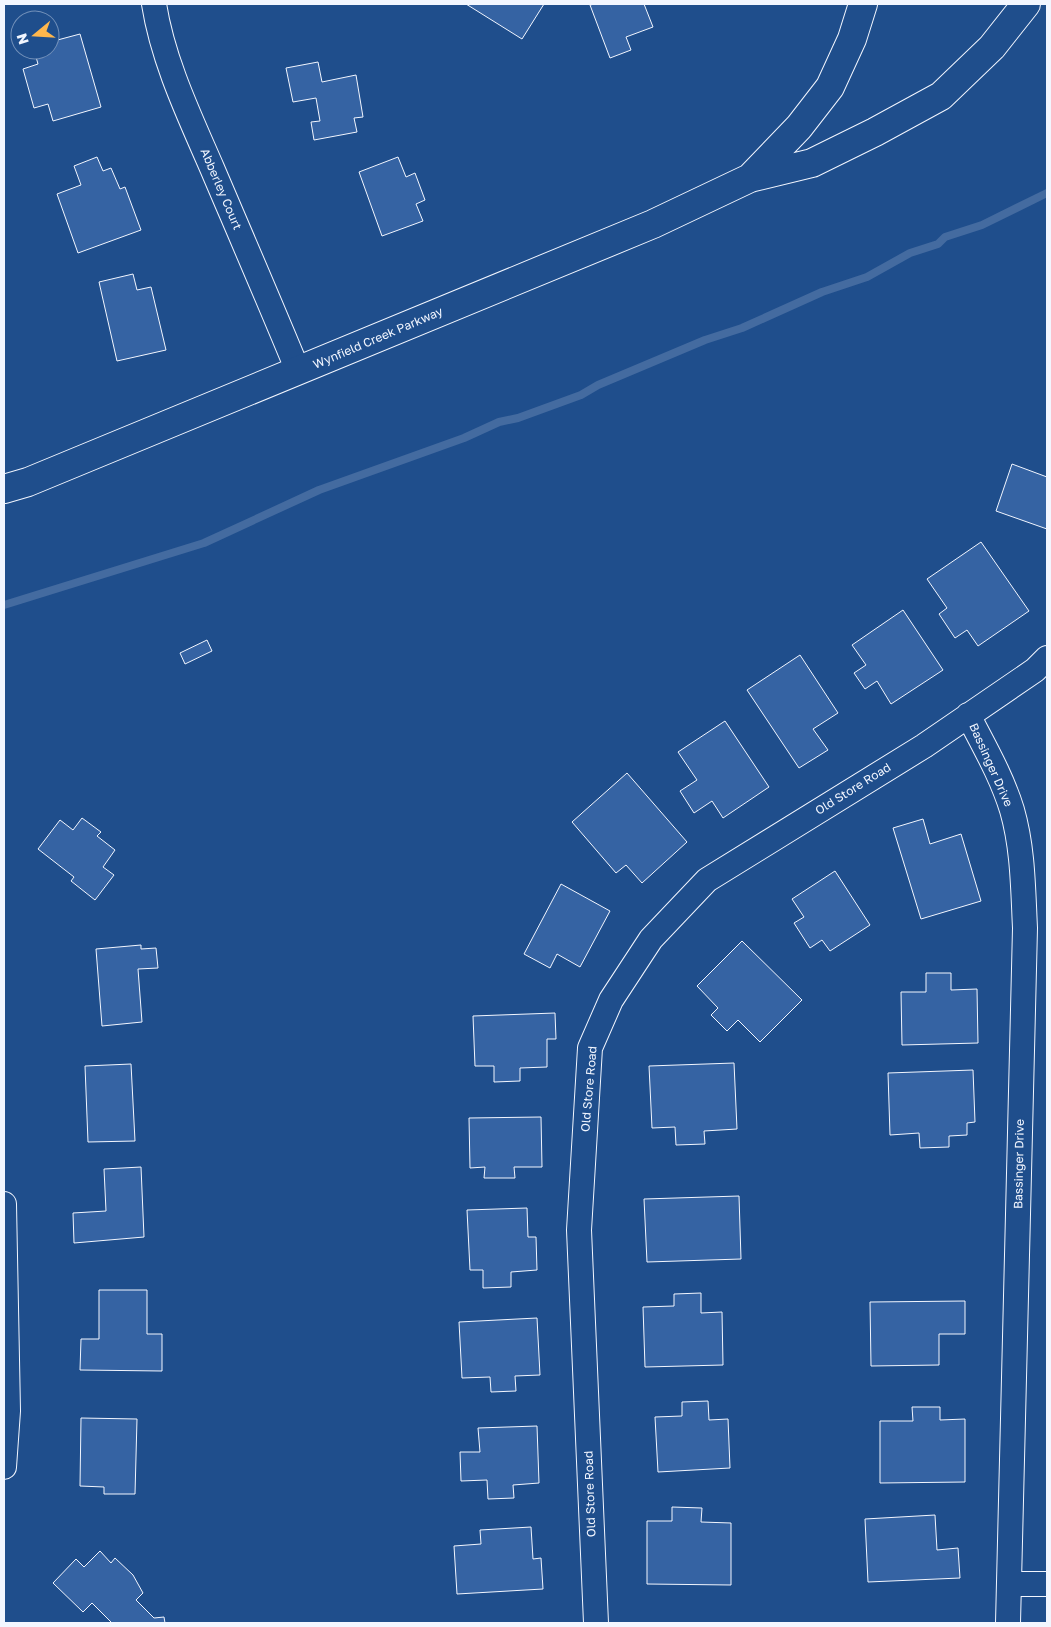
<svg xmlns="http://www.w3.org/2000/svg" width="1051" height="1627" viewBox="0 0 1051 1627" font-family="'Golos Text',sans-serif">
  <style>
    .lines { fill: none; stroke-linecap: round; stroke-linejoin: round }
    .stream { stroke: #446ba0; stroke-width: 8 }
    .building { fill: #3563a3; stroke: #f2f6ff }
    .street-casing { stroke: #f2f6ff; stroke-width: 26 }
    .secondary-casing { stroke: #f2f6ff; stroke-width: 30 }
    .street { stroke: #1f4e8c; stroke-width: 24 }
    .secondary { stroke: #1f4e8c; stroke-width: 28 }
    .labels { text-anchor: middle; stroke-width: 4; stroke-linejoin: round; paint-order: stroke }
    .street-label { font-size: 12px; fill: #f2f6ff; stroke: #1f4e8c }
  </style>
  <rect width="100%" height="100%" fill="#1f4e8c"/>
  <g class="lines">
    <!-- stream -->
    <path class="stream" d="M4 605 204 543 319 490 464 438 499 422 518 418 581 395 598 385 705 340 742 328 822 292 867 277 910 253 938 244 945 237 982 225 1047 193"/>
  </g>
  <!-- building -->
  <path class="building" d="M466 4H544L522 39Z
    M595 4H644L653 27 626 37 631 50 610 58 590 5Z
    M80 34 101 107 53 121 48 104 34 108 23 69 38 64 34 50H50V42Z
    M318 62 322 82 356 75 363 117 354 118 357 132 314 140 311 122 320 121 316 98 293 102 286 68Z
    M97 157 103 171 111 168 120 189 125 187 141 230 78 253 57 194 81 185 74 166Z
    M398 157 406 177 415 173 425 200 416 204 423 221 382 236 359 172Z
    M133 274 137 290 151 287 166 350 117 361 99 282Z
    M1012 464 1047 477V529L996 511Z
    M981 542 1029 611 978 646 967 630 955 638 939 614 947 608 927 579Z
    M903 610 943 670 891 704 877 681 865 689 854 673 866 665 852 645Z
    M207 640 212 651 185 664 180 653Z
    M800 655 838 713 813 729 828 750 799 768 747 690Z
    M725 721 769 787 723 818 712 801 694 813 680 791 697 780 678 752Z
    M627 773 687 842 642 883 626 865 616 873 572 822Z
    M82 818 101 832 97 836 115 850 103 867 114 875 95 900 71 881 74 877 38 849 60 820 73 830Z
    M923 819 930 844 961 834 981 901 921 919 893 828Z
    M835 871 870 925 830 951 822 940 810 948 794 923 804 917 792 899Z
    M561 884 610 911 580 967 557 954 550 968 524 954Z
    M742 941 802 1000 760 1042 738 1020 727 1031 711 1015 718 1008 697 986Z
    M141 945V949L156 948 158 968 138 969 142 1022 102 1026 96 949Z
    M926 973H951V990L977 989 978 1043 902 1045 901 992H926Z
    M555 1013 556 1039H547V1067L520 1068V1081L494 1082V1066H475L473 1016Z
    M734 1063 737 1129 704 1131 705 1144 676 1145 675 1127 652 1128 649 1066Z
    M131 1064 135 1141 88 1142 85 1066Z
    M973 1070 975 1122 967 1123V1135L949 1136V1147L920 1148 919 1133 890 1135 888 1073Z
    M541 1117 542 1167H514L515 1178H484L485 1167 470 1168 469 1118Z
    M141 1167 144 1237 74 1243 73 1213 106 1211 104 1169Z
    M739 1196 741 1259 647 1262 644 1199Z
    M527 1208 528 1237H536L537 1270 511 1272V1287L483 1288V1270H470L467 1210Z
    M99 1290H147V1334H162V1371L80 1370 81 1339H99Z
    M701 1293V1313L722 1312 723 1365 645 1367 643 1307 674 1306V1294Z
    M965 1301V1334H939V1365L871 1366 870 1302Z
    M537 1318 540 1375 515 1376 516 1391 491 1392 490 1377 462 1378 459 1322Z
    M708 1401 709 1420 728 1419 730 1468 658 1472 655 1417 682 1416V1402Z
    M912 1407H940V1420L965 1419V1482L880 1483V1421H913Z
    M81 1418 137 1419 135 1494H104V1487L80 1486Z
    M537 1426 539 1483 513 1485 514 1498 488 1499 487 1480 461 1481 460 1452H480L478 1428Z
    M672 1507 702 1508 701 1522 731 1523V1585L647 1584V1521H672Z
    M935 1515 937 1550 958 1548 960 1578 868 1582 865 1519Z
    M531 1527 533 1559 541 1558 543 1589 457 1594 454 1546 481 1544 480 1530Z
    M100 1551 111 1563 115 1558 133 1575 143 1593 136 1600 154 1618 164 1617 165 1623H112L92 1603 83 1612 53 1583 76 1559 84 1567Z"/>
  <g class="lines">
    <!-- street casing -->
    <g class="street-casing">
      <path id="street" d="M154 4C163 61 189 115 212 168 241 236 270 303 298 371
        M968 715C984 746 1002 777 1012 810 1023 848 1023 888 1025 928L1008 1623
        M4 1204 8 1411 4 1467
        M1009 1584H1047
        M596 1623 579 1230 590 1048 611 1000 651 939 707 880 924 746 1035 670 1047 658"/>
    </g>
    <!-- secondary casing -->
    <g class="secondary-casing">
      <path id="secondary" d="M750 178 799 127 830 87 852 39 863 4
        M4 489 28 482 653 224 750 178 812 163 875 132 941 96 992 47 1026 4"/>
    </g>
    <!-- street -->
    <use href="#street" class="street"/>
    <!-- secondary -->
    <use href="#secondary" class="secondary"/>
  </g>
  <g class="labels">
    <!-- street labels -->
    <g class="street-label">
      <text transform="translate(221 189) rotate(67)" y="4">Abberley Court</text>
      <text transform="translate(378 338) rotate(-23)" y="4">Wynfield Creek Parkway</text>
      <text transform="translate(991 765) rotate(66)" y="4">Bassinger Drive</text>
      <text transform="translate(853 789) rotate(-32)" y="4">Old Store Road</text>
      <text transform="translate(589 1089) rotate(-85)" y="4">Old Store Road</text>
      <text transform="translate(1019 1164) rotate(-89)" y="4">Bassinger Drive</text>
      <text transform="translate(590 1494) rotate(-92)" y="4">Old Store Road</text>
    </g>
  </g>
  <!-- border -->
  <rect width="1051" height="1627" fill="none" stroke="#f2f6ff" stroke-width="10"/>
  <!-- north arrow -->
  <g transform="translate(35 35) rotate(252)"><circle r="24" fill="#1f4e8c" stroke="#7391ba"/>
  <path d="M0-4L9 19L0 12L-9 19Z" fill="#ffb74d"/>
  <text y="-8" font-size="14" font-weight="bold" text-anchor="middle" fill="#f2f6ff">N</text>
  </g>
</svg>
